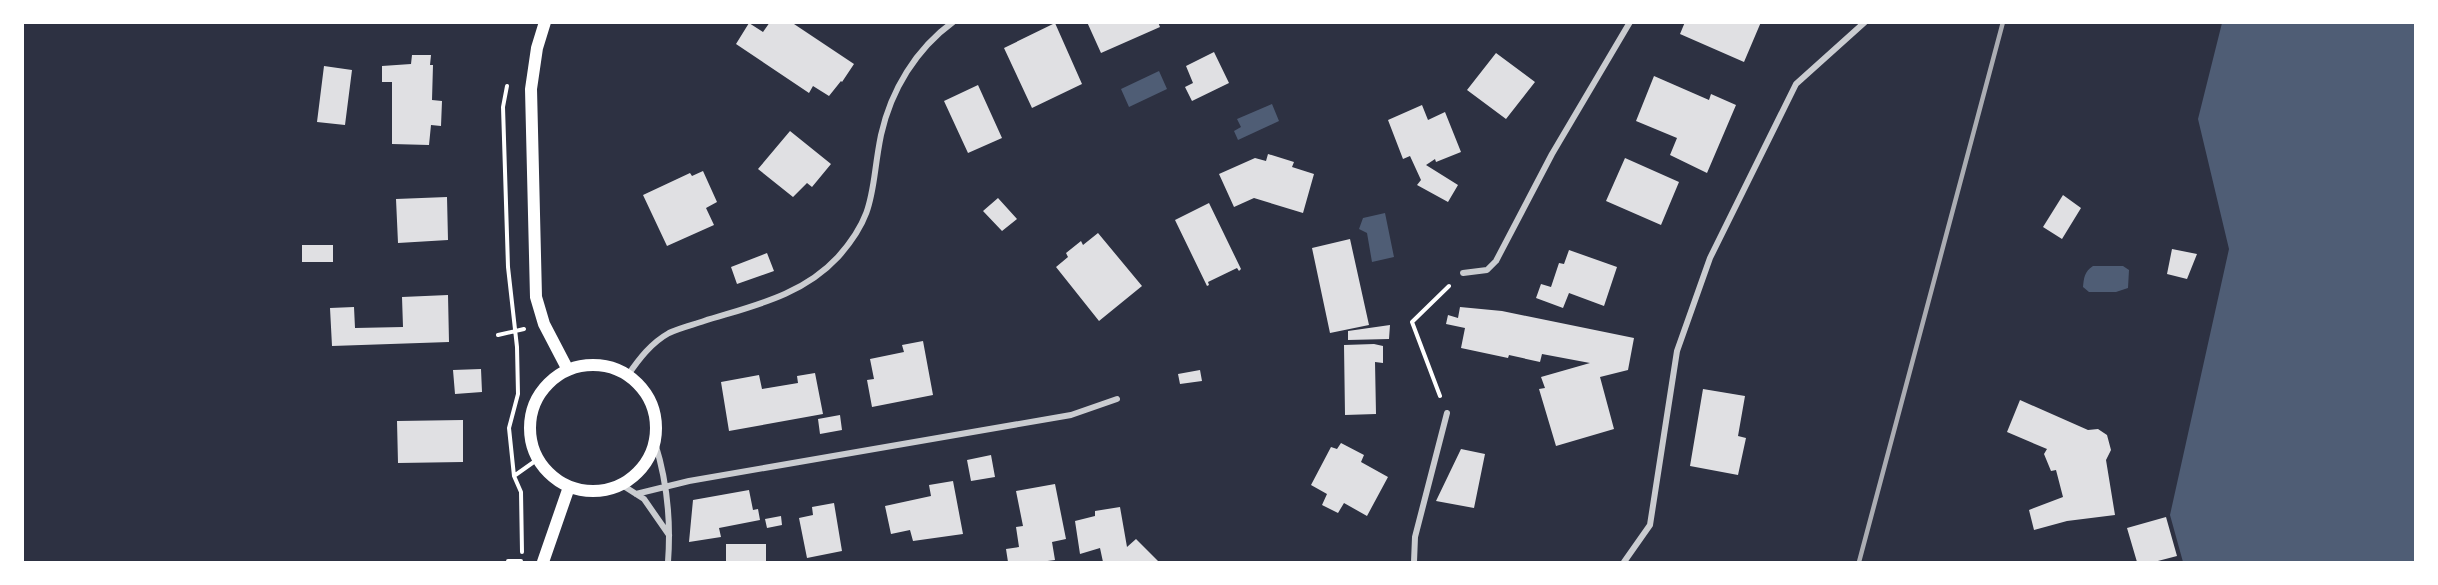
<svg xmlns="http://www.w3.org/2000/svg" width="2438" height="585" viewBox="0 0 2438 585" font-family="'Varela Round',sans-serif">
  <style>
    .water { fill: #4f5d75 }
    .building { fill: #e0e0e3 }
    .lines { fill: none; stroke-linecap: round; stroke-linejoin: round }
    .path { stroke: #fff; stroke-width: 4 }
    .minor { stroke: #caccd0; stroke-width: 6 }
    .secondary { stroke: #fff; stroke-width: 12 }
    .rail { stroke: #abadb3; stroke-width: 4.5 }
  </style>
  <rect width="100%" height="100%" fill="#2d3142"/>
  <!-- water -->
  <path class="water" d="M2222 23H2415V562H2183L2170 515 2229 249 2198 119Z
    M1159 71 1167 89 1129 107 1121 89Z
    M1272 104 1279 121 1238 140 1234 131 1241 127 1237 119Z
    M1385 213 1394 257 1372 262 1367 233 1359 229 1363 218Z
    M2093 266H2123L2129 270 2128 288 2116 292H2089L2083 287C2084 278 2084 272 2093 266Z"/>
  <!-- building -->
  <path class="building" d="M770 22H791L854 64 842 82 841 81 829 96 813 86 809 93 736 44 749 23 763 32Z
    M1087 22H1158L1160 27 1101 53Z
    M1685 22H1761L1744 62 1680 34Z
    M1055 23 1082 84 1032 108 1004 48Z
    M1214 52 1229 83 1192 101 1185 87 1193 83 1186 66Z
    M1496 53 1535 82 1506 119 1467 90Z
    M412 55H431L430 65H433L432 100 442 101 441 126 431 125 429 145 392 144V82H382V66L411 64Z
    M324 66 352 70 345 125 317 122Z
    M1654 76 1709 100 1711 94 1736 105 1707 173 1670 155 1677 138 1636 121Z
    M978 85 1002 138 968 153 944 101Z
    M1422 105 1428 120 1445 112 1461 152 1436 162 1435 159 1426 165 1458 185 1448 202 1417 185 1421 180 1410 156 1403 159 1388 120Z
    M790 131 831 164 812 187 807 183 793 197 758 169Z
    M1268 154 1294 162 1292 167 1314 174 1303 213 1254 198 1234 207 1219 174 1255 158 1266 161Z
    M1625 158 1679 182 1661 225 1606 201Z
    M703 171 717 202 706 208 714 225 667 246 643 195 690 173 692 176Z
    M2063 195 2081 208 2062 239 2043 227Z
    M447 197 448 240 398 243 396 199Z
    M998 198 1017 219 1002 231 983 211Z
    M1209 203 1241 269 1239 271 1237 268 1208 282 1209 285 1207 286 1175 220Z
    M1098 233 1142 286 1099 321 1056 267 1068 257 1066 253 1081 241 1083 245Z
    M1350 239 1369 325 1330 333 1312 248Z
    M302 245H333V262H302Z
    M2172 249 2197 254 2187 279 2167 274Z
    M1569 250 1617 267 1604 306 1569 293 1563 308 1536 298 1541 284 1551 287 1559 263 1564 264Z
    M767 253 774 271 737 284 731 267Z
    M448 295 449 342 332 346 330 308 354 307 355 328 403 327 402 297Z
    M1460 307 1502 311 1634 338 1628 370 1600 377 1614 429 1556 446 1539 389 1545 388 1541 377 1590 363 1542 354 1540 362 1509 355 1508 358 1461 348 1465 328 1446 324 1448 315 1458 318Z
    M1390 325 1389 339 1348 340V331Z
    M923 341 933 395 872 407 867 380 874 379 870 359 904 352 902 345Z
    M1374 344 1383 346V363L1375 362 1376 414 1345 415 1344 345Z
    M481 369 482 392 455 394 453 370Z
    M1200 370 1202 381 1180 384 1178 374Z
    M815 373 823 414 729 431 721 382 759 375 762 389 798 383 797 376Z
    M1703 389 1745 396 1738 436 1746 438 1738 475 1690 466Z
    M2020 400 2088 430 2098 429 2107 435 2111 450 2106 460 2115 515 2067 521 2034 530 2029 510 2063 497 2056 470 2051 471 2044 454 2047 449 2007 432Z
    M840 415 842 430 820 434 818 419Z
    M463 420V462L398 463 397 421Z
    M1341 443 1364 455 1361 462 1388 477 1367 516 1344 503 1338 513 1322 505 1327 494 1311 485 1331 447 1337 449Z
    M1461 449 1485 454 1474 508 1436 501Z
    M991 455 995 477 971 481 967 460Z
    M953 481 963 534 913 541 910 530 891 534 885 506 931 496 929 485Z
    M1055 484 1066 539 1052 542 1055 560 1040 562H1008L1006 549 1019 547 1016 527 1023 526 1016 491Z
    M749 490 753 510 758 509 760 520 719 528 721 537 689 542 693 500Z
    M834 503 842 551 807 558 799 518 813 515 812 507Z
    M1120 507 1127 547 1136 539 1159 562H1103L1100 548 1080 554 1075 521 1095 516V511Z
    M781 516 782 525 767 528 765 519Z
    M2166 517 2177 556 2154 562H2137L2127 528Z
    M726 544H766V562H726Z"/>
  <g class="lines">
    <!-- path -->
    <path class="path" d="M507 86 503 107 508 267 517 347 518 394 509 428 514 476
      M498 335 524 329
      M1440 396 1412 322 1449 286
      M522 552 521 492 514 476 538 459
      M508 561H521"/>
    <!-- minor -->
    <path class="minor" d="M1463 273 1487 270 1496 261 1552 154 1630 22
      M628 375C639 359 651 343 669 333 679 328 692 325 704 321 752 306 802 296 838 257 878 212 870 189 881 135 891 90 916 49 953 22
      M655 443C667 481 671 522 668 562
      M622 485 644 499 669 535
      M636 494 689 481 1071 415 1117 399
      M1414 562 1415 537 1447 413
      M1624 562 1650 525 1677 351 1710 258 1796 84 1865 22"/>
    <!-- secondary -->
    <path class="secondary" d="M545 22 537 48 531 89 536 297 544 324 568 370
      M530 428a63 63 0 1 1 126 0a63 63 0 1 1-126 0Z
      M543 562 569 487"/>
    <!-- rail -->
    <path class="rail" d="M1859 562 2003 22"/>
  </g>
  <!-- border -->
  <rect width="2438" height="585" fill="none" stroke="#ffffff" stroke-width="48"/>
</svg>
